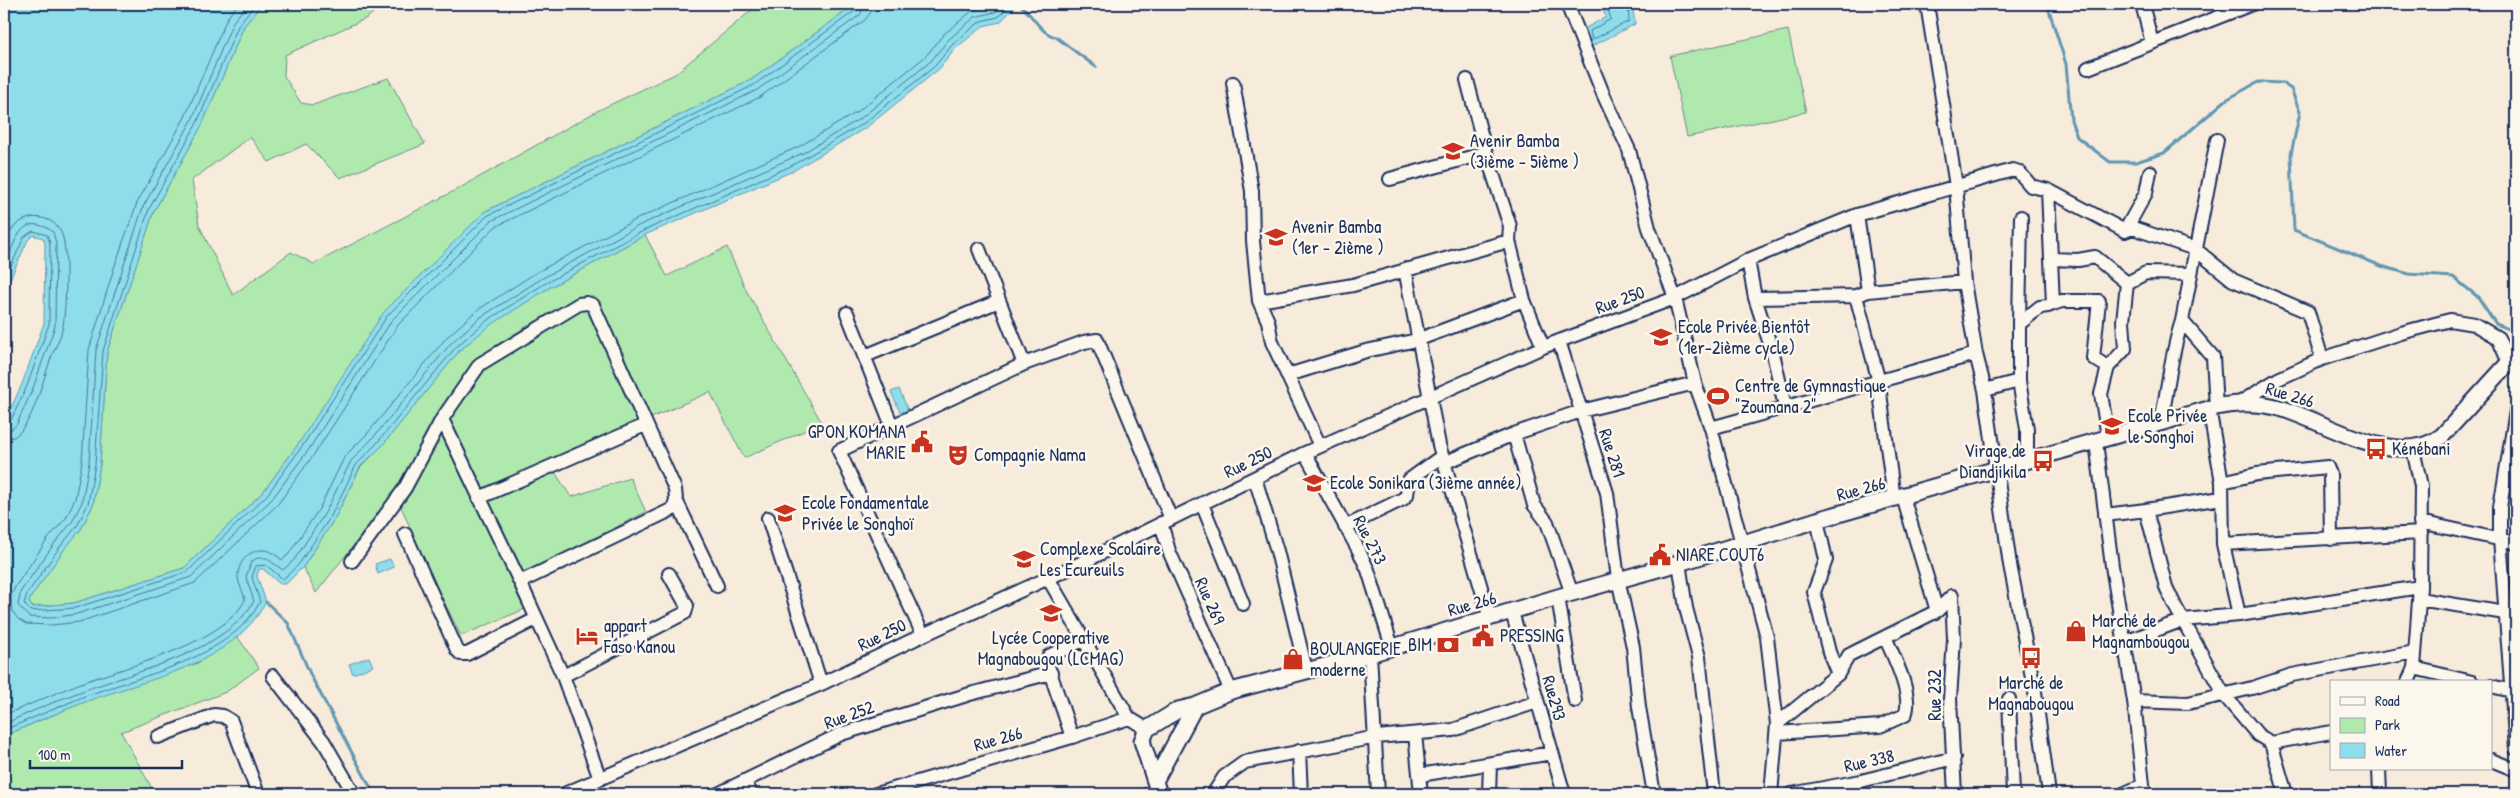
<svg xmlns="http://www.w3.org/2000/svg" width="2520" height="798" viewBox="0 0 2520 798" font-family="'Patrick Hand',sans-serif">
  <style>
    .green { fill: #afe9ae; stroke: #658c86 }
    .water { fill: #8eddeb; stroke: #6097b3 }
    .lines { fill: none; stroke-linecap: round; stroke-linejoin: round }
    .shore { stroke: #497596; stroke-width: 1 }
    .stream { stroke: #6097b3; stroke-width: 3 }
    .minor-casing { stroke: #1b2f5e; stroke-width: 16 }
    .major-casing { stroke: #1b2f5e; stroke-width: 19 }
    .minor { stroke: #fbf7ec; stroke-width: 12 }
    .major { stroke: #fbf7ec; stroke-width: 15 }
    .labels { text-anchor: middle; stroke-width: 5; stroke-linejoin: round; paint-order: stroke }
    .poi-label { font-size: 18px; fill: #1b2f5e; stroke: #fbf7ec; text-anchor: start }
    .street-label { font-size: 18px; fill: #1b2f5e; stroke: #fbf7ec }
  </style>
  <rect width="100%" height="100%" fill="#f7ebdb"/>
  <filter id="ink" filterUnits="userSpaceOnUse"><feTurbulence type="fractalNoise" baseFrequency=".02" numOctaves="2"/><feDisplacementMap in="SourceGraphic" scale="10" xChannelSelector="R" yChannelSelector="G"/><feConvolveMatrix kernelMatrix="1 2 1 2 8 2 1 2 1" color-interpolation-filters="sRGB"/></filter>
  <g filter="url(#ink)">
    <!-- green -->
    <path class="green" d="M262 4H383L367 18 285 55 284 76 301 103 313 105 388 78 425 144 340 178 306 144 269 162 250 137 192 180 199 225 233 295 291 252 314 264 458 189 599 110 675 74 759 4H856L751 80 484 212 299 443 263 492 184 568 74 603 32 607 29 602 31 597 63 551 81 529 93 505 100 464 107 352 154 211 202 125 244 26Z
      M1788 30 1806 112 1687 137 1670 56Z
      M645 235 667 276 727 247 746 290 822 423 744 458 710 392 549 463 571 497 630 478 646 512 511 580 525 609 461 636 430 573 395 493 316 593 303 567 335 518 360 468 381 447 460 350 488 326 547 289Z
      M237 636 259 668 226 692 121 732 155 794H4V736L86 701 198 663Z"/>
    <!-- water -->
    <path class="water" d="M4 4H262L244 26 202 125 154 211 107 352 100 464 93 505 81 529 63 551 31 597 29 602 32 607 74 603 184 568 263 492 299 443 383 313 484 212 751 80 856 4H1018L1000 22 983 26 971 36 956 48 939 69 867 127 793 171 645 235 547 289 488 327 460 350 381 447 360 467 335 518 303 567 286 584H280L263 569H259L257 576 266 602C232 665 150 678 88 701 60 711 32 724 4 736V423L22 384 44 323 45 243 43 238 33 235 28 240 4 292Z
      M1600 4H1632L1635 24 1587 49 1584 29 1606 17Z
      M899 389 909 412 902 416 891 392Z
      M390 559 394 567 378 574 375 564Z
      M369 657 373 666 353 674 349 664Z"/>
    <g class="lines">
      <!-- shore -->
      <path class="shore" d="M238 4 227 18 185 117 137 203 114 268 89 350 82 462 75 499 66 518 47 540 15 587 11 597 12 611 18 619 26 624 52 625 79 622 195 583 278 504 315 453 398 325 495 227 760 97 865 20 871 12 873 4
        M247 4 233 22 192 120 143 207 96 350 89 463 82 502 72 522 54 544 21 591 18 605 29 617 52 618 77 614 191 577 272 499 309 449 392 320 491 221 757 90 860 15 865 4
        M255 4 239 24 197 123 149 209 103 351 95 464 88 504 77 526 59 548 27 594 24 604 31 611 75 608 187 572 267 495 303 445 387 316 487 216 754 85 856 10 859 4
        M1606 4 1611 19 1590 31 1592 40 1629 21 1628 4
        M4 250C7 242 9 232 15 226 30 211 58 216 63 238 68 258 66 306 63 326 61 337 55 348 51 358 43 380 35 414 21 431 16 437 10 439 4 439
        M4 268C11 255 17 220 38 225 44 226 48 228 53 232L56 243 55 326 33 388 17 424 12 429 4 431
        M4 282 24 237 33 231 47 235 50 243 49 324 27 386 10 422 4 425
        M4 715C30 705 55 693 81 683 125 667 223 644 245 600 244 593 239 586 238 578 237 561 252 546 269 551 274 553 278 557 282 560L288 555 319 509 345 456 367 434 446 338 476 311 537 272 637 219 800 146 857 112 926 56 943 35 972 11 993 4
        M4 724C31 712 57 700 85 690 135 672 227 651 254 601L246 577 251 562 257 558H266L283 570 294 560 325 513 351 461 372 439 452 342 481 317 541 279 640 225 803 153 861 118 931 61 948 40 975 17 995 12 1003 4
        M4 730C31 719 58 707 85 696 141 676 231 658 260 602L252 577 256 566 266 565 283 579 299 564 331 516 356 465 377 443 456 347 485 322 544 284 643 231 791 166 864 123 935 66 952 45 967 32 981 21 998 17 1011 4"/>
      <!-- stream -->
      <path class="stream" d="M1019 4C1032 13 1040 34 1056 37L1096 67
        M2047 4 2066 64 2071 120 2077 137 2110 162H2136L2164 153 2226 100 2258 82 2282 83 2291 89 2300 112 2291 154 2294 230 2381 266 2409 274 2453 277 2478 297 2496 324 2516 332
        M266 602 288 623 311 676 374 794"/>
      <!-- minor casing -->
      <g class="minor-casing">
        <path id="minor" d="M1567 4 1604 96 1629 150 1649 228 1675 298 1695 383 1711 428 1767 637 1777 724 1771 794
          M1927 4 1956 186 1964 282 1976 354 1985 390 2010 565 2035 692 2049 794
          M2142 4 2152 43
          M2088 68 2252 4
          M1467 80 1486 153 1510 226 1509 241 1524 300 1543 347
          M1233 83 1252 191 1253 241 1259 301 1268 321 1272 342 1320 446
          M1390 179 1486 153
          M1857 215 1868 291
          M2125 231 2146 193 2150 172
          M979 249 1024 364
          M2051 259 2078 260 2095 257 2127 283 2123 321 2125 349 2108 367 2101 394 2108 437
          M1748 260 1755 298
          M1405 269 1439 445 1490 618
          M2127 283 2146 273 2190 274
          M1856 296 1878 378 1894 499
          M1259 301 1353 285 1509 241
          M2053 304 2062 301H2099L2093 358 2108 367
          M847 313 892 426
          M2182 321 2213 357 2216 407
          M2019 324 2021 217
          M1559 341 1607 493 1618 579 1633 647 1639 707 1654 794
          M865 356 999 301
          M1288 375 1366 351 1417 340 1524 300
          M2019 381 2027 429V462
          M1985 390 2019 381V324L2040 307 2048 306 2053 304 2048 190
          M2241 402 2278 379 2322 359 2401 333 2450 320 2474 324 2498 338 2509 363 2516 366
          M1785 407 1773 353 1755 298 1856 296 1868 291 1964 282
          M2209 408 2222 482 2223 544 2239 615
          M2516 411 2500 507V539L2516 749
          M442 419 520 582 563 676 600 779
          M2161 422C2168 388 2171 353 2182 321L2217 140
          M1711 428 1976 354
          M1514 434 1534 505 1547 522 1572 594
          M2096 442 2112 566 2134 701 2144 794
          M1305 453 1358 549 1368 570 1392 647
          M1446 462 1514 434 1581 411 1695 383
          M1255 478 1277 551 1306 670
          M2222 482 2257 474 2327 467 2330 474 2331 539
          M1903 497 1937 611
          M479 498 645 425
          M676 500 717 586
          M1202 504 1243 604
          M2146 510 2221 498
          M2105 515 2146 510 2166 587 2175 606 2224 695 2258 735 2271 743 2331 732
          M768 518 821 684
          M1817 520 1826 560 1814 592 1829 652 1838 674
          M2420 522 2516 543
          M1161 523 1169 551 1231 691
          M1345 527 1403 499 1407 495 1409 480 1442 456
          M405 534 457 650 461 654H467L536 619
          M2223 544 2421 533
          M352 561 405 488 442 419 480 364 579 304 587 303 593 305 675 489 676 500 673 509 520 582
          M1679 563 1686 608 1699 657 1714 794
          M1048 578 1129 718 1147 729
          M1952 596 1954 639 1950 699 1955 794
          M1558 597 1575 701
          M2419 599 2505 613 2516 618
          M1512 612 1564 794
          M923 635 839 451 862 440 1024 364 1084 342 1097 340 1171 519
          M2125 642 2183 620 2239 615 2420 587
          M1370 654 1378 794
          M2414 668 2472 682
          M273 676 324 742 354 794
          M563 676 685 613 687 606 669 574
          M2408 682 2414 668 2420 587 2421 486 2413 449
          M2491 686 2516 692
          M2009 699 2013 794
          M2134 701 2188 703 2252 688 2292 675 2415 652
          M1777 724 1838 674 1849 655 1937 611 1952 596
          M1777 733 1880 726 1905 715C1914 696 1893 655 1885 637
          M1415 734 1421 794
          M158 737 214 715 223 716 231 721 258 794
          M1072 737 1047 663 1049 656 1085 639
          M2271 743 2286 794
          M1299 751 1301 794
          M2491 760 2516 770
          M2379 769 2380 794
          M1420 775 1552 753
          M745 781 751 794
          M564 794 821 684 923 635 1077 565 1305 453 1543 347 1675 298 1748 260 1857 215 2013 170 2019 172 2031 186 2048 190 2125 231 2133 228 2195 249 2233 280 2308 312 2322 359
          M718 794 841 734 970 694 1051 673
          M876 794 1072 737 1129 718
          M1148 794 1158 792
          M1213 794 1224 777 1245 762 1377 737 1453 730 1537 702
          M1489 794 1490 765
          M1791 794 1861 781 1954 758
          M2123 794 2143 785"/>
      </g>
      <!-- major casing -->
      <g class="major-casing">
        <path id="major" d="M1155 781 1195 706
          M1159 794 1142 741 1147 729 1178 710 1195 706 1231 691 1370 654 1558 597 1679 563 1817 520 2216 407C2237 403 2255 402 2276 407 2324 419 2395 472 2442 436L2516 355"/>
      </g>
      <!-- minor -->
      <use href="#minor" class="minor"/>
      <!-- major -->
      <use href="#major" class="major"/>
    </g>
  </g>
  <!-- icons -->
  <defs>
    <g id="school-bare" transform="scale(1.725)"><path d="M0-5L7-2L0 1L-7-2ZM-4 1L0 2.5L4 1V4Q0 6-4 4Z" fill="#c8321e" stroke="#fbf7ec" stroke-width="2.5" paint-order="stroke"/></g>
    <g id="stadium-bare" transform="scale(1.725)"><path d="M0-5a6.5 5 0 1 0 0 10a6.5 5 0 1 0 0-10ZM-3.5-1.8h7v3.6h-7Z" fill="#c8321e" stroke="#fbf7ec" stroke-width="2.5" paint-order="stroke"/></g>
    <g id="civic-bare" transform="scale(1.725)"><path d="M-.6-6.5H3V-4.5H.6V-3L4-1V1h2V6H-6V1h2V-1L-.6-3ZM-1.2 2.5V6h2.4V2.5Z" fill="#c8321e" stroke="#fbf7ec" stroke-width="2.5" paint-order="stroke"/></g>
    <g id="bus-bare" transform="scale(1.725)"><path d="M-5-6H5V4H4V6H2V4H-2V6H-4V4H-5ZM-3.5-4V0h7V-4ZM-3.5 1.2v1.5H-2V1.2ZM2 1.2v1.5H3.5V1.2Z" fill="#c8321e" stroke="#fbf7ec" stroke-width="2.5" paint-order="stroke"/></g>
    <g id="theatre-bare" transform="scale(1.725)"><path d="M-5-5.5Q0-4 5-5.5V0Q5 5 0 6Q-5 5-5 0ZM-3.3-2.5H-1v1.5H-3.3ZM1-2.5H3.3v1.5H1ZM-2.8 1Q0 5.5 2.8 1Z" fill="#c8321e" stroke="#fbf7ec" stroke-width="2.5" paint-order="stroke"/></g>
    <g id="shop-bare" transform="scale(1.725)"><path d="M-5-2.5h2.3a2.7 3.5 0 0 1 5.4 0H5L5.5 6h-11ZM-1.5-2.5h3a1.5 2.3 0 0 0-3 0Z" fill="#c8321e" stroke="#fbf7ec" stroke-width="2.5" paint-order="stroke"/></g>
    <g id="hotel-bare" transform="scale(1.725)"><path d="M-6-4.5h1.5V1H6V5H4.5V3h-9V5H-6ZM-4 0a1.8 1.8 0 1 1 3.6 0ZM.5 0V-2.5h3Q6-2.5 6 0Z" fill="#c8321e" stroke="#fbf7ec" stroke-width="2.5" paint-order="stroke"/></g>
    <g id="bank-bare" transform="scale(1.725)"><path d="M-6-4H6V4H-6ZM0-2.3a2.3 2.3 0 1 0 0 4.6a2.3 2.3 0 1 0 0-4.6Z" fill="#c8321e" stroke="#fbf7ec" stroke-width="2.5" paint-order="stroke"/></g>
  </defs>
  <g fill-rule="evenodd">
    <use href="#school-bare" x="1453" y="151"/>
    <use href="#school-bare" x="1276" y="237"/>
    <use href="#school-bare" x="1661" y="337"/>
    <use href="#stadium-bare" x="1718" y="396"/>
    <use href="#school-bare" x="2112" y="426"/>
    <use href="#civic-bare" x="922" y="442"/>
    <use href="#bus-bare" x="2376" y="449"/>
    <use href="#theatre-bare" x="958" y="455"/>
    <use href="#bus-bare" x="2043" y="461"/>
    <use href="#school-bare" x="1314" y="483"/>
    <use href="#school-bare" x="785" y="513"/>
    <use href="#civic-bare" x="1660" y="555"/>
    <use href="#school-bare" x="1024" y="559"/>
    <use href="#school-bare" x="1051" y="613"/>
    <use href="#shop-bare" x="2076" y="631"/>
    <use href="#hotel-bare" x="587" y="636"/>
    <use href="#civic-bare" x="1483" y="636"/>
    <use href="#bank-bare" x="1448" y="645"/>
    <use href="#bus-bare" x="2031" y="658"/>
    <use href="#shop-bare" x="1293" y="659"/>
  </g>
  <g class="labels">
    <!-- poi labels -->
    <g class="poi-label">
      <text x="1470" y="147">Avenir Bamba<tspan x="1470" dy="21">(3ième - 5ième )</tspan></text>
      <text x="1292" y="233">Avenir Bamba<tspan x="1292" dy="21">(1er - 2ième )</tspan></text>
      <text x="1678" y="333">Ecole Privée Bientôt<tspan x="1678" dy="21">(1er-2ième cycle)</tspan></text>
      <text x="1735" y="392">Centre de Gymnastique<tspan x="1735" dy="21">"Zoumana 2"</tspan></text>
      <text x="2128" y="422">Ecole Privée<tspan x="2128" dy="21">le Songhoi</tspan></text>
      <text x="906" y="438" text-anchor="end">GPON KOMANA<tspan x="906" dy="21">MARIE</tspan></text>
      <text x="2392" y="455">Kénébani</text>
      <text x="2026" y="457" text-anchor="end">Virage de<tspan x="2026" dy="21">Diandjikila</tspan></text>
      <text x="974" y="461">Compagnie Nama</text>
      <text x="1330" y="489">Ecole Sonikara (3ième année)</text>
      <text x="802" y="509">Ecole Fondamentale<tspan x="802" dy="21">Privée le Songhoï</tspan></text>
      <text x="1040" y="555">Complexe Scolaire<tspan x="1040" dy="21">Les Ecureuils</tspan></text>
      <text x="1676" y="561">NIARE COUT6</text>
      <text x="2092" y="627">Marché de<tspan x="2092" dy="21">Magnambougou</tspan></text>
      <text x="604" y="632">appart<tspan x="604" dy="21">Faso Kanou</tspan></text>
      <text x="1500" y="642">PRESSING</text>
      <text x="1051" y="644" text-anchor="middle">Lycée Cooperative<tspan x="1051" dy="21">Magnabougou (LCMAG)</tspan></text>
      <text x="1432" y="651" text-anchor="end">BIM</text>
      <text x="1310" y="655">BOULANGERIE<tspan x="1310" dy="21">moderne</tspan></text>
      <text x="2031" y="689" text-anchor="middle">Marché de<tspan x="2031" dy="21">Magnabougou</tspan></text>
    </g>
    <!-- street labels -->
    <g class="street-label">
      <text transform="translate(1620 300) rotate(-20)" y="6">Rue 250</text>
      <text transform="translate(2290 395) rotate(17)" y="6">Rue 266</text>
      <text transform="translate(1612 453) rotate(72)" y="6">Rue 281</text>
      <text transform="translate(1248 462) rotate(-26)" y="6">Rue 250</text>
      <text transform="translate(1861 489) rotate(-15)" y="6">Rue 266</text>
      <text transform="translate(1370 540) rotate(63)" y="6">Rue 273</text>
      <text transform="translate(1210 601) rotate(66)" y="6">Rue 269</text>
      <text transform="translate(1472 604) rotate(-16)" y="6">Rue 266</text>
      <text transform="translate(882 635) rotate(-26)" y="6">Rue 250</text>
      <text transform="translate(1935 695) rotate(-90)" y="6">Rue 232</text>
      <text transform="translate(1554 698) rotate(74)" y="6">Rue293</text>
      <text transform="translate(849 715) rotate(-20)" y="6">Rue 252</text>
      <text transform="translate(998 739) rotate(-16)" y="6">Rue 266</text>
      <text transform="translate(1869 761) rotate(-13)" y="6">Rue 338</text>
    </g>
  </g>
  <!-- margin -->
  <rect width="2520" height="798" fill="none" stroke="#fbf7ec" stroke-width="20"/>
  <rect x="10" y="10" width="2500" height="778" fill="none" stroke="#1b2f5e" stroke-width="2" filter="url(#ink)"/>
  <!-- legend -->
  <rect x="2330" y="680" width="162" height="90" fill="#fbf7ec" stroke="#a1a7b3"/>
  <rect x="2340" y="697" width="25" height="8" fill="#fbf7ec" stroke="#a1a7b3"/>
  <text x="2375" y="706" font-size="15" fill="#1b2f5e">Road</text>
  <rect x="2340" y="718" width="25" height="15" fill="#afe9ae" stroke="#a1a7b3"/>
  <text x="2375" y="730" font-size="15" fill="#1b2f5e">Park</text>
  <rect x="2340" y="743" width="25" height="15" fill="#8eddeb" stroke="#a1a7b3"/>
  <text x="2375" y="756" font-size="15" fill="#1b2f5e">Water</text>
  <!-- scale -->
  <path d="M30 760v8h152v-8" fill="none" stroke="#1b2f5e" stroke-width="2.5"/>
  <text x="38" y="760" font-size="15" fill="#1b2f5e" stroke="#fbf7ec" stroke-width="4" paint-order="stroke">100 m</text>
</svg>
